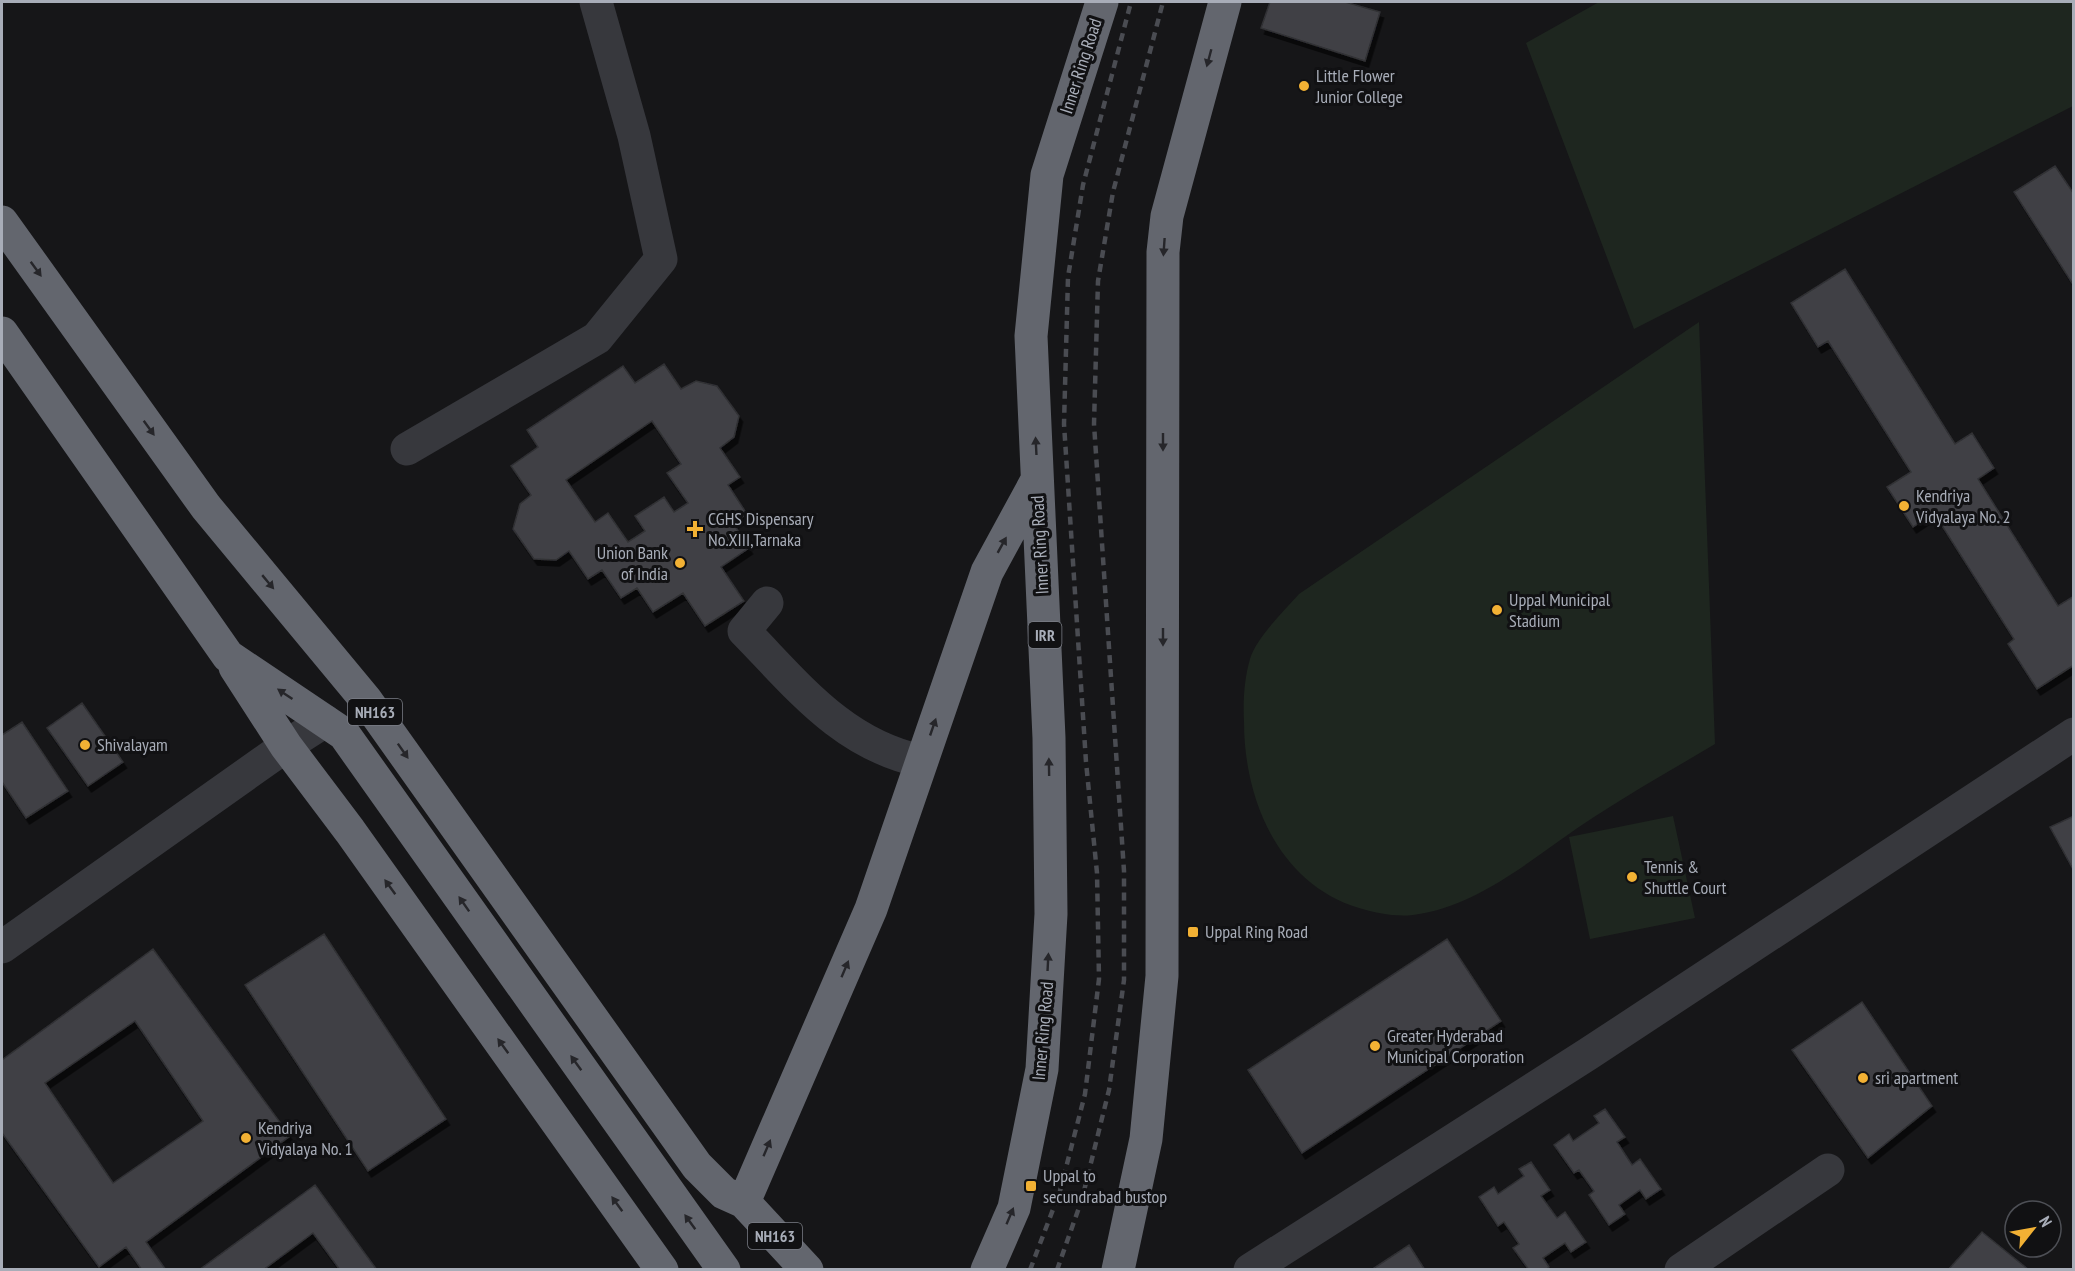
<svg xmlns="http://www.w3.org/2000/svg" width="2075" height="1271" viewBox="0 0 2075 1271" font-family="'PT Sans Narrow',sans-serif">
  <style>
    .green { fill: #1e261f }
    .building { fill: #404145; stroke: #303034; stroke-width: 1.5; fill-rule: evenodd; filter: url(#shadow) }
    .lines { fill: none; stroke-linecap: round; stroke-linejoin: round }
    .minor { stroke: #37383d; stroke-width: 33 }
    .highway { stroke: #63666e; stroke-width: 33 }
    .rail { stroke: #4a4c52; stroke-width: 4.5; stroke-dasharray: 8 6; stroke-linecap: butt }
    .oneway { fill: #26262a }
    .poi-dot { fill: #f2b134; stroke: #111113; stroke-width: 2 }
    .labels { text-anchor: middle; stroke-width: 6; stroke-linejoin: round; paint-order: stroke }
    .shield { fill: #111113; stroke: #7b7e86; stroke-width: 1.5 }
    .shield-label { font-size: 16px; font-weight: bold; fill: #a8adb8 }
    .street-label { font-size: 18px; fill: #a8adb8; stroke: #111113 }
    .poi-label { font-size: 18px; fill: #a8adb8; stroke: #111113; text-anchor: start }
  </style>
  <defs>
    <filter id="shadow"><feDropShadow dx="3.5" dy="6" stdDeviation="0" flood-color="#0009"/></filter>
  </defs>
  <rect width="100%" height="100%" fill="#161618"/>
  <!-- green -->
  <path class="green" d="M1599 2H2073V106L1634 329 1526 43Z
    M1699 322 1715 744C1675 768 1634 791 1594 817 1538 853 1482 906 1413 915 1395 917 1376 913 1359 908 1279 884 1244 800 1244 722 1243 701 1244 680 1250 659 1256 638 1284 611 1299 594Z
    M1673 816 1695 918 1590 939 1569 837Z"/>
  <!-- building -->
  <path class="building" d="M1270 2H1345L1380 12 1365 61 1261 28Z
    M2055 166 2074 194V286L2014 192Z
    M1845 269 1955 444 1972 433 1994 468 1978 479 2058 606 2074 596V665L2037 689 2008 644 2014 639 1934 513 1913 527 1887 487 1911 472 1828 341 1818 347 1791 303Z
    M664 364 681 389 696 381 717 386 739 416 734 437 720 448 740 477 728 485 747 514 733 523 749 548 721 567 744 601 705 626 683 593 653 612 637 588 621 598 602 570 588 579 569 551 556 560 534 559 513 529 520 504 531 495 511 466 538 447 527 430 623 366 635 383ZM652 421 681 464 667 473 688 503 674 512 664 497 635 516 645 531 628 542 608 513 595 522 566 480Z
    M82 703 123 762 88 786 47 728Z
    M22 722 68 791 26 818 2 782V735Z
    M2074 816V871L2050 827Z
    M324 934 446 1119 368 1171 245 985Z
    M1447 939 1501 1021 1302 1153 1248 1070Z
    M153 949 290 1136 146 1242 166 1270H142L126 1247 99 1267 2 1133V1060ZM135 1021 203 1121 113 1183 45 1083Z
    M1862 1002 1932 1106 1868 1158 1792 1050Z
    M1605 1109 1625 1137 1617 1142 1632 1165 1640 1159 1661 1189 1646 1199 1640 1190 1619 1205 1625 1214 1609 1225 1589 1195 1594 1191 1579 1170 1574 1173 1554 1145 1569 1134 1573 1141 1599 1123 1594 1116Z
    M1531 1162 1550 1190 1541 1196 1557 1218 1565 1212 1586 1242 1571 1252 1565 1243 1543 1258 1549 1267 1546 1270H1529L1513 1248 1519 1244 1504 1222 1498 1226 1479 1197 1494 1187 1498 1194 1524 1176 1519 1169Z
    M315 1185 377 1270H340L313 1233 263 1270H199Z
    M1982 1232 2029 1270H1948Z
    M1409 1245 1425 1270H1371Z"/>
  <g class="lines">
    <!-- minor -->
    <path class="minor" d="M407 449 597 338 661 259 634 136 596 2
      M767 603 744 631C798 686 842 744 921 761
      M2 947 286 746 325 721
      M1250 1270 1588 1054 2074 734
      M1681 1270 1828 1170"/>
    <!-- highway -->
    <path class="highway" d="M2 222 206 507 366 700 697 1166 724 1193 744 1202 807 1270
      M2 333 228 656 344 734 724 1270
      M235 667 286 746 350 831 662 1270
      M744 1202 871 909 987 572 1037 480
      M987 1270 1014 1208 1042 1069 1051 914 1049 738 1031 336 1047 175 1102 2
      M1118 1270 1146 1139 1162 976 1163 252 1167 216 1225 2"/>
    <!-- rail -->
    <path class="rail" d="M1030 1270 1060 1191 1085 1094 1099 979 1097 873 1086 762 1064 424 1068 277 1083 185 1131 2
      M1057 1270 1082 1199 1109 1090 1124 980V871L1094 424 1098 281 1113 192 1163 2"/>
  </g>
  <!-- one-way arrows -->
  <defs><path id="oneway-solid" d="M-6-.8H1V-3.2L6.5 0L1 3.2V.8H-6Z" transform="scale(1.5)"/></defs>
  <g class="oneway">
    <use href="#oneway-solid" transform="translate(1209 58) rotate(105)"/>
    <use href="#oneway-solid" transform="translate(1164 247) rotate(94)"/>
    <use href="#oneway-solid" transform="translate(36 269) rotate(54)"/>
    <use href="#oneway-solid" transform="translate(149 428) rotate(54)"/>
    <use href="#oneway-solid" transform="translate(1163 442) rotate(90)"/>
    <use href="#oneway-solid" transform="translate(1036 446) rotate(-93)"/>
    <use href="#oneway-solid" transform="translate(1002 545) rotate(-61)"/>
    <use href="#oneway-solid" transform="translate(268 582) rotate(50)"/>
    <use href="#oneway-solid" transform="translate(1163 637) rotate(90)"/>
    <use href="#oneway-solid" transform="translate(285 694) rotate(-146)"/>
    <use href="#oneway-solid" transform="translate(933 727) rotate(-71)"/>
    <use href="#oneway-solid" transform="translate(403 751) rotate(55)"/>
    <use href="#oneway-solid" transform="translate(1049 767) rotate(-91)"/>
    <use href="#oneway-solid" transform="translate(390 887) rotate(-126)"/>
    <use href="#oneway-solid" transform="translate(464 904) rotate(-125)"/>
    <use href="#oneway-solid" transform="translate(1048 962) rotate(-87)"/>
    <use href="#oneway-solid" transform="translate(845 969) rotate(-67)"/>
    <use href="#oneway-solid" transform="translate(503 1046) rotate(-126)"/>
    <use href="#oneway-solid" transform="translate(576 1063) rotate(-126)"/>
    <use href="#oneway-solid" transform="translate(767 1148) rotate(-67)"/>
    <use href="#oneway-solid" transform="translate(617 1204) rotate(-126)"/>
    <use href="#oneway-solid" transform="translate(1010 1216) rotate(-67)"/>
    <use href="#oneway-solid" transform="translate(690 1222) rotate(-126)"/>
  </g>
  <!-- markers -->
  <g class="poi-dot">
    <circle cx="1304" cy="86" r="6"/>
    <circle cx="1904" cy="506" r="6"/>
    <path d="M692 520h6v6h6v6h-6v6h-6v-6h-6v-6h6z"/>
    <circle cx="680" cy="563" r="6"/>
    <circle cx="1497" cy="610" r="6"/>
    <circle cx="85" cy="745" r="6"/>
    <circle cx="1632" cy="877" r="6"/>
    <rect x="1187" y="926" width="12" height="12" rx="3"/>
    <circle cx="1375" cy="1046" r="6"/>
    <circle cx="1863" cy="1078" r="6"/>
    <circle cx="246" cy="1138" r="6"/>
    <rect x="1025" y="1180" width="12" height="12" rx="3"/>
  </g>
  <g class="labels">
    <!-- shield labels -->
    <g class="shield">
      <rect x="1028.5" y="622" width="33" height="26" rx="4.5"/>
      <rect x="348" y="699" width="54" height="26" rx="4.5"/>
      <rect x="748" y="1223" width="54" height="26" rx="4.5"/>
    </g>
    <g class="shield-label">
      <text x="1045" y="641">IRR</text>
      <text x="375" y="718">NH163</text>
      <text x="775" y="1242">NH163</text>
    </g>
    <!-- street labels -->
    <g class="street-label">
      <text transform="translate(1081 66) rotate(-72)" y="6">Inner Ring Road</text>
      <text transform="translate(1040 545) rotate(-93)" y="6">Inner Ring Road</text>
      <text transform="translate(1043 1031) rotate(-85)" y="6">Inner Ring Road</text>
    </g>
    <!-- poi labels -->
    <g class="poi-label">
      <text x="1316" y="82">Little Flower<tspan x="1316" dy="21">Junior College</tspan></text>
      <text x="1916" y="502">Kendriya<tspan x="1916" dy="21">Vidyalaya No. 2</tspan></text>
      <text x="708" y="525">CGHS Dispensary<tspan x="708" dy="21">No.XIII,Tarnaka</tspan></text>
      <text x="668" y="559" text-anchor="end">Union Bank<tspan x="668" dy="21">of India</tspan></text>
      <text x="1509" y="606">Uppal Municipal<tspan x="1509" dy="21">Stadium</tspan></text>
      <text x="97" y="751">Shivalayam</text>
      <text x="1644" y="873">Tennis &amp;<tspan x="1644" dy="21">Shuttle Court</tspan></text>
      <text x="1205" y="938">Uppal Ring Road</text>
      <text x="1387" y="1042">Greater Hyderabad<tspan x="1387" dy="21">Municipal Corporation</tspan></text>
      <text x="1875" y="1084">sri apartment</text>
      <text x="258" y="1134">Kendriya<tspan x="258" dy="21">Vidyalaya No. 1</tspan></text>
      <text x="1043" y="1182">Uppal to<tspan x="1043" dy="21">secundrabad bustop</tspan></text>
    </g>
  </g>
  <!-- border -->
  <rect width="2075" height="1271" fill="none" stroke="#a8adb8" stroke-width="6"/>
  <!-- north arrow -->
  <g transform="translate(2033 1229) rotate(59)"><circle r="28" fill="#111113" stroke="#4d4f55" stroke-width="1.5"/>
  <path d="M0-4.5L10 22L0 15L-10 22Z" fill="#f2b134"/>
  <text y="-9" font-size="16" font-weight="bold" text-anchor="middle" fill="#a8adb8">N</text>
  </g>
</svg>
